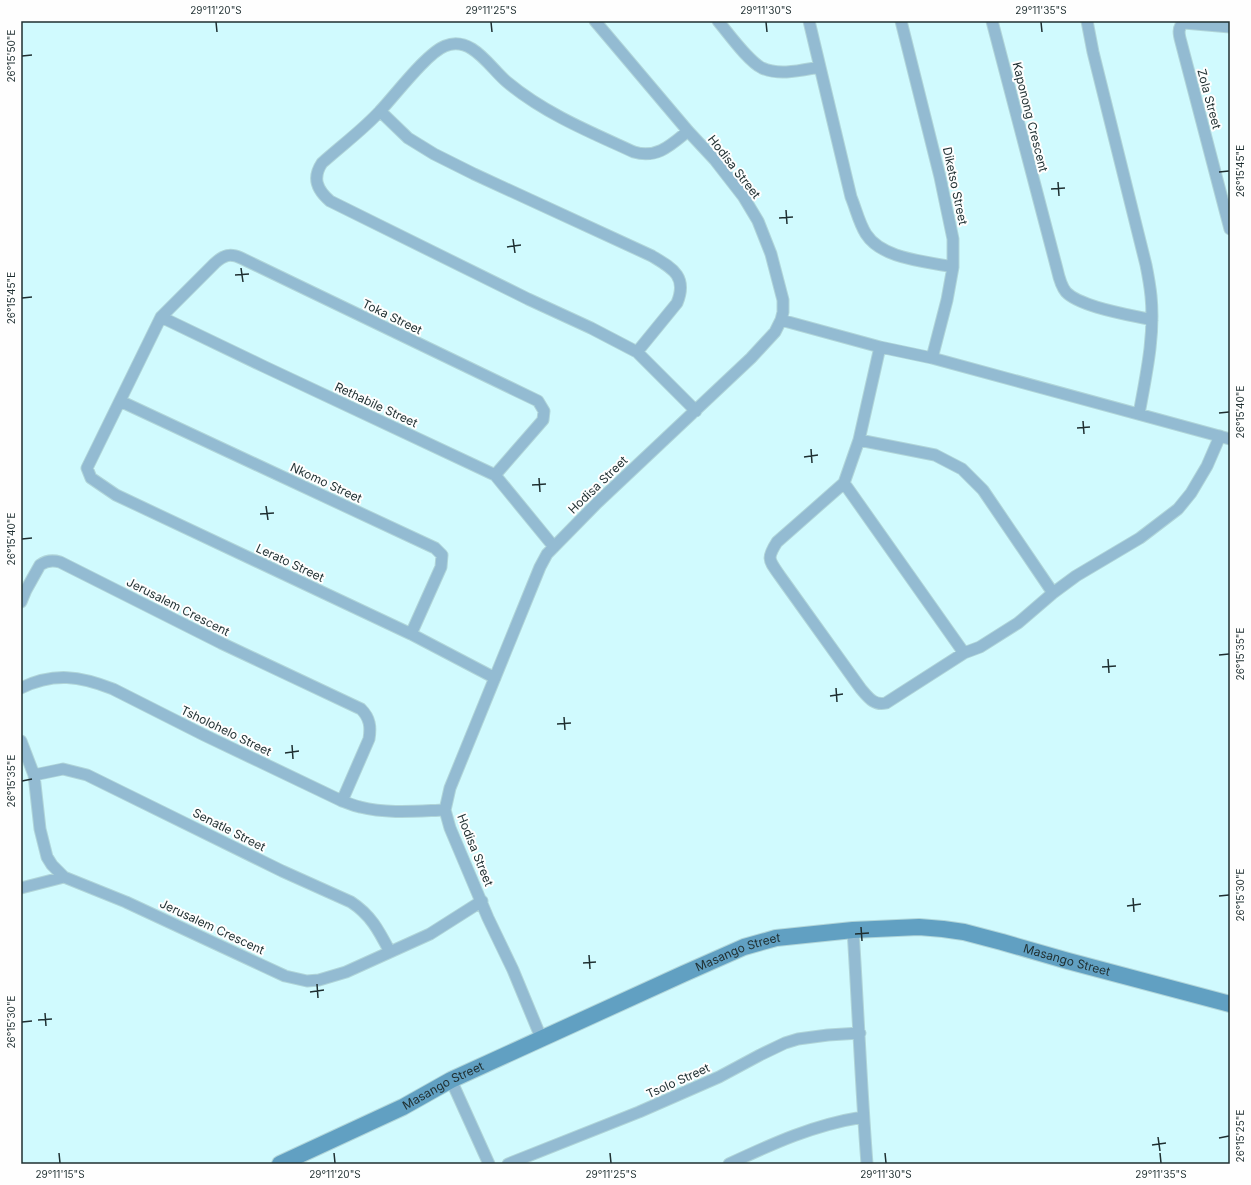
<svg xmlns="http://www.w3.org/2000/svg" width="1251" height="1185" viewBox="0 0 1251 1185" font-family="Inter,sans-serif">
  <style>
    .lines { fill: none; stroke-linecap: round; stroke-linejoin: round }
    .street-casing { stroke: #b0d5d9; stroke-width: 13 }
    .secondary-casing { stroke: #b0d5d9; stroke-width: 18 }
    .street { stroke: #93bbd2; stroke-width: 11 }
    .secondary { stroke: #61a0c2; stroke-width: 16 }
    .ticks { fill: none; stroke: #1f2f31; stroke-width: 1.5 }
    .labels { text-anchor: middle; stroke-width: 4; stroke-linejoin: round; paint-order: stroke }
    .street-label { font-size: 12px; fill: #1f2f31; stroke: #fefefe }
    .neatline { fill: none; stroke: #1f2f31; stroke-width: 1.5 }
    .ticks-label { font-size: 10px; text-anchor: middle; fill: #1f2f31 }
  </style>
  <rect width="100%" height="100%" fill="#d0fafe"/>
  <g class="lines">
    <!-- street casing -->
    <g class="street-casing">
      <path id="street" d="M718 21C729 34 748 61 762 68 779 76 802 70 820 67
        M809 21 851 197C856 209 859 223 866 234 882 259 925 261 953 267
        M901 21 940 177 953 239V267L947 300 932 358
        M992 21 1057 269C1059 278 1061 286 1066 292 1080 307 1131 315 1152 320
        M1087 21 1093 52 1146 265C1148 275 1150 286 1151 296 1155 336 1146 375 1139 414
        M1230 27 1184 23C1177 27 1179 35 1181 42L1230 229
        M380 111 408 138 434 154 474 174 652 256C672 268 688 276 677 303L637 352
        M688 131C671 145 657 159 634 152 590 132 544 113 507 82 490 68 472 35 445 46 427 53 396 94 381 110 364 129 342 145 322 163 312 178 317 190 330 201L528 299 591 328 637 352 696 411
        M161 317 265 367 495 475 554 547
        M781 320 880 347 932 358 1230 439
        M880 347 859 440 844 483 777 542C766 559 769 560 780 576L861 689C868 697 874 706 886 703L964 653 980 647 1018 623 1053 593 1076 576 1140 538 1178 509 1191 493 1207 466 1220 436
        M120 401 435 548 442 555 441 567 411 634
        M859 440 935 455 962 469 983 490 1053 593
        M844 483 964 653
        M21 602 26 590 40 565C47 560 53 560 60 562L221 643 361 709C370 718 371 727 369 739L342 801
        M495 678 411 634 116 495 91 478 87 468 161 317 215 263C224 255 230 253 241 258L538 401 544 411 543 420 495 475
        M21 688C54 672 80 676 113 689L204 735 342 801C348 803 354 806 360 807 388 814 417 811 445 810
        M21 741 34 775 40 829 47 857 52 865 64 877 126 902 285 976 307 981 319 980 346 972 430 934 482 901
        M34 775 63 769 87 775 282 871 351 902C371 915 379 931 390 952
        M21 888 64 877
        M853 930C858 1008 861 1086 867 1164
        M542 1040 513 970 488 918 450 828 445 810 450 788 540 567 547 554 597 503 751 358 775 332 781 320 783 312V300L771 254 758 221 743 196 715 160 688 131 595 21
        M451 1080 489 1164
        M508 1164 639 1112 719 1077 760 1055 785 1043 798 1039 828 1035 860 1033
        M729 1164C774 1143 813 1125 863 1117"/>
    </g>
    <!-- secondary casing -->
    <g class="secondary-casing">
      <g id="secondary">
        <path id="s1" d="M280 1164 403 1107 451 1080 683 974 744 947 776 938 853 930 919 927 943 929 964 932 1002 942 1068 961 1230 1004"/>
      </g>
    </g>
    <!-- street -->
    <use href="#street" class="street"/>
    <!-- secondary -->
    <use href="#secondary" class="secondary"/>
  </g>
  <!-- ticks -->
  <path class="ticks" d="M216 22 217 32M491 22 492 32M766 22 767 32M1041 22 1042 32M22 56 32 55M1219 172 1229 171M1058 182 1059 196M1051 189 1065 188M786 210 787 224M779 218 793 217M513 239 515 253M507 247 521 245M241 268 243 282M235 275 249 274M22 298 32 297M1219 413 1229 412M1083 421 1084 434M1077 428 1090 427M811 449 812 463M804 457 818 455M539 478 540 492M532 485 546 484M266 506 268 520M260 514 274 513M22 539 32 538M1219 655 1229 654M1108 659 1109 673M1102 667 1116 666M836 688 837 702M830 696 843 694M564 717 565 730M557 724 571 723M292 745 293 759M285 753 299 751M22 781 32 779M1219 896 1229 895M1133 898 1134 912M1127 906 1141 904M861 927 862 941M855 934 869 933M589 955 590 969M583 963 596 962M317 984 318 998M310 992 324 990M45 1013 46 1026M38 1020 52 1019M22 1022 32 1021M1158 1137 1160 1151M1219 1138 1229 1136M1152 1145 1166 1143M59 1153 60 1163M334 1153 335 1163M610 1153 611 1163M885 1153 886 1163M1160 1153 1161 1163"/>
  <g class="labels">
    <!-- street labels -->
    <g class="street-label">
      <text transform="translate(1209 99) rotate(75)" y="4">Zola Street</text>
      <text transform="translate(1030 117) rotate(76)" y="4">Kaponong Crescent</text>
      <text transform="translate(734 167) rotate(52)" y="4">Hodisa Street</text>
      <text transform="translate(955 186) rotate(78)" y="4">Diketso Street</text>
      <text transform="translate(392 317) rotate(26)" y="4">Toka Street</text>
      <text transform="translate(376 405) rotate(25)" y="4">Rethabile Street</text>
      <text transform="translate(326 483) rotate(25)" y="4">Nkomo Street</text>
      <text transform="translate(598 485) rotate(-44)" y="4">Hodisa Street</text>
      <text transform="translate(290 563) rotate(25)" y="4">Lerato Street</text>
      <text transform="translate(178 607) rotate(27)" y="4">Jerusalem Crescent</text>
      <text transform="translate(226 731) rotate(26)" y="4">Tsholohelo Street</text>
      <text transform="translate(229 830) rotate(27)" y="4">Senatle Street</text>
      <text transform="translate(475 850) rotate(68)" y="4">Hodisa Street</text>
      <text transform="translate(212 927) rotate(25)" y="4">Jerusalem Crescent</text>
      <text dy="4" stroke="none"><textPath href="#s1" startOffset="505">Masango Street</textPath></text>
      <text dy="4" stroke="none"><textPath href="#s1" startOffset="841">Masango Street</textPath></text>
      <text transform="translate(678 1081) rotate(-24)" y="4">Tsolo Street</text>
      <text dy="4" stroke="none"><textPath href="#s1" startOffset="181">Masango Street</textPath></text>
    </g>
  </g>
  <!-- border -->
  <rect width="1251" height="1185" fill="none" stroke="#fefefe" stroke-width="44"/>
  <rect x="22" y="22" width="1207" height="1141" class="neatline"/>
  <g class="ticks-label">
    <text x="216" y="14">29°11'20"S</text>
    <text x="491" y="14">29°11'25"S</text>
    <text x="766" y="14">29°11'30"S</text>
    <text x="1041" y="14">29°11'35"S</text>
    <text transform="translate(11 56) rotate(-90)" y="4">26°15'50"E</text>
    <text transform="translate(1240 171) rotate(-90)" y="4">26°15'45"E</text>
    <text transform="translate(11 298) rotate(-90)" y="4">26°15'45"E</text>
    <text transform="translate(1240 412) rotate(-90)" y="4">26°15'40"E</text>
    <text transform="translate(11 539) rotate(-90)" y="4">26°15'40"E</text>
    <text transform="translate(1240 654) rotate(-90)" y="4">26°15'35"E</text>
    <text transform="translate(11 781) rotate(-90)" y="4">26°15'35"E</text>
    <text transform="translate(1240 895) rotate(-90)" y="4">26°15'30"E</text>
    <text transform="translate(11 1022) rotate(-90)" y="4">26°15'30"E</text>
    <text transform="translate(1240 1136) rotate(-90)" y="4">26°15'25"E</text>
    <text x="60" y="1178">29°11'15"S</text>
    <text x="335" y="1178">29°11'20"S</text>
    <text x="611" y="1178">29°11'25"S</text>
    <text x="886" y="1178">29°11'30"S</text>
    <text x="1161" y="1178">29°11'35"S</text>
  </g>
</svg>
